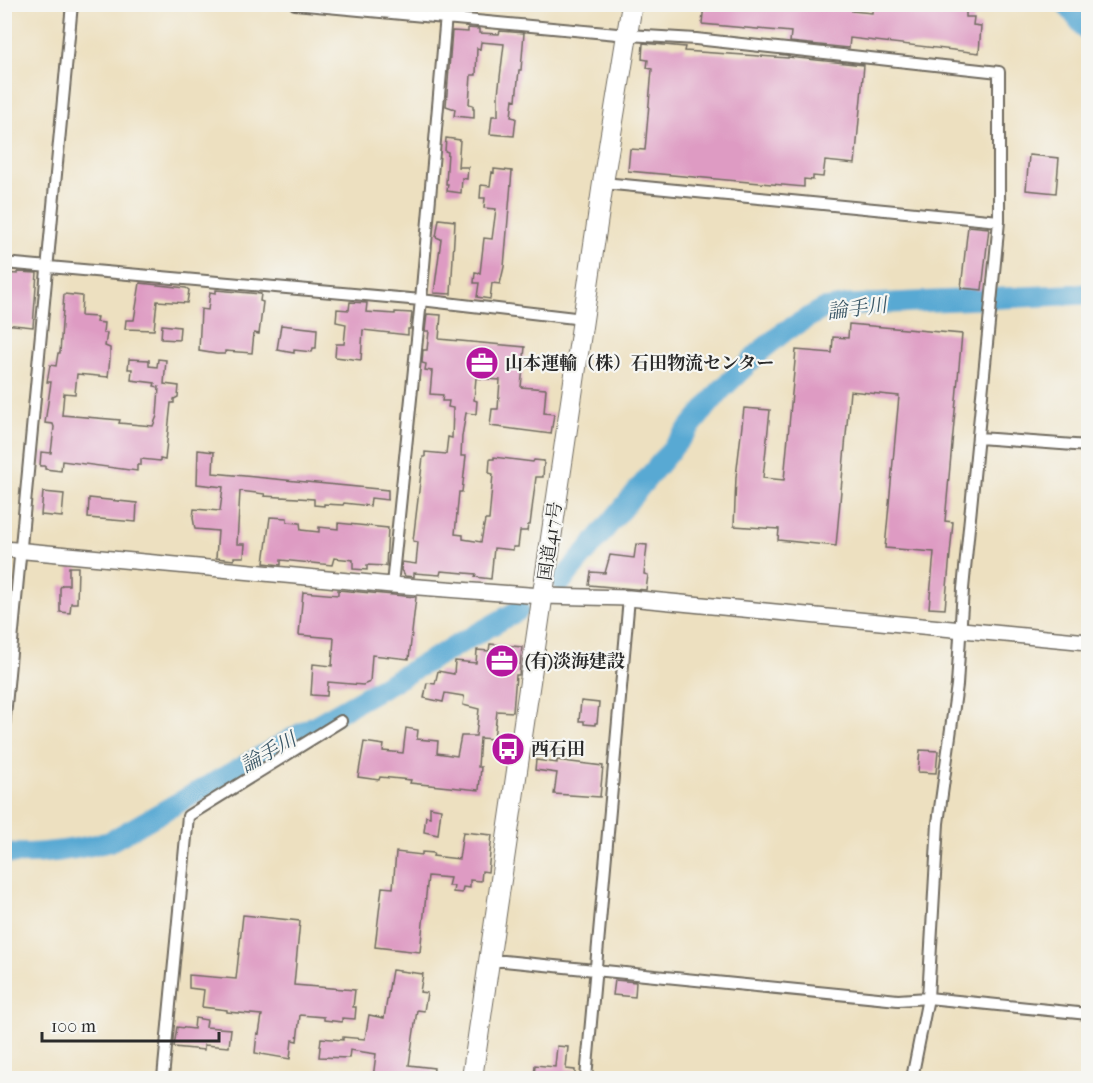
<svg xmlns="http://www.w3.org/2000/svg" width="1093" height="1083" viewBox="0 0 1093 1083" font-family="'IM FELL French Canon','Noto Serif JP',serif">
  <style>
    .lines { fill: none; stroke-linecap: round; stroke-linejoin: round }
    .river { stroke: #58a9d3; stroke-width: 21 }
    .building { fill: #de9bc3 }
    .street-casing { stroke: #6f6a5f; stroke-width: 14 }
    .secondary-casing { stroke: #6f6a5f; stroke-width: 18 }
    .highway-casing { stroke: #6f6a5f; stroke-width: 22 }
    .street { stroke: #fff; stroke-width: 10 }
    .secondary { stroke: #fff; stroke-width: 15 }
    .highway { stroke: #fff; stroke-width: 20 }
    .labels { text-anchor: middle; stroke-width: 4.5; stroke-linejoin: round; paint-order: stroke }
    .poi-label { font-size: 18px; font-weight: bold; fill: #2b2b2b; stroke: #f6f6f2; text-anchor: start }
    .street-label { font-size: 18px; fill: #2b2b2b; stroke: #f6f6f2 }
    .water-label { font-size: 20px; font-style: italic; fill: #3b5766; stroke: #f6f6f2 }
  </style>
  <rect width="100%" height="100%" fill="#f6f6f2"/>
  <filter id="ink" filterUnits="userSpaceOnUse"><feTurbulence type="fractalNoise" baseFrequency=".0167" numOctaves="2"/><feDisplacementMap in="SourceGraphic" scale="12" xChannelSelector="R" yChannelSelector="G"/><feConvolveMatrix kernelMatrix="1 2 1 2 8 2 1 2 1" color-interpolation-filters="sRGB"/></filter>
  <filter id="wash" filterUnits="userSpaceOnUse"><feTurbulence type="fractalNoise" baseFrequency=".008" numOctaves="4" result="noise"/><feDisplacementMap in="SourceGraphic" scale="24" xChannelSelector="R" yChannelSelector="G"/><feGaussianBlur stdDeviation="1.35" result="paint"/><feColorMatrix in="noise" values="0 0 0 0 0 0 0 0 0 0 0 0 0 0 0 0 0 1.4 0 .05"/><feComposite in="paint" operator="in"/></filter>
  <g filter="url(#wash)">
    <rect width="100%" height="100%" fill="#ede0c0"/>
    <g class="lines">
      <!-- river -->
      <path class="river" d="M1066 4 1088 32
        M562 581 720 391 763 349 785 331 823 309 848 305 1088 294
        M4 853C39 856 75 849 109 842L519 610"/>
    </g>
    <g id="blocks">
      <!-- building -->
      <path class="building" d="M704 4H852V11L872 13 873 4H958V8L966 9V17H974L973 25 981 26 979 53 850 38 849 48 790 42 791 32 702 24Z
        M468 28 479 29V33L499 34 500 31 524 33 521 70H519L516 100 513 99 511 117 516 118 514 136 490 134 492 116H498V94L504 44 481 42 480 49 477 48 476 75H471L469 104 473 105V109H474V118L454 116 455 109 446 106 452 31 468 32Z
        M643 43 685 47 684 51 788 58V57L864 65 855 164 825 161 823 177 813 176V180L804 179V187L628 171 630 149 645 150 652 69 647 68 648 60 642 59Z
        M446 138 460 140 458 167H468L467 179 462 178 461 193 447 191 448 184H446L448 152 445 151Z
        M1029 155 1059 158 1056 193 1026 190Z
        M494 169 512 171 504 267 500 284 492 283 490 299 477 297 479 283H474L475 272 480 273 484 238 492 239 496 209 484 208 485 198H480L481 185 490 186 492 172 494 173Z
        M439 219 455 221 451 294 434 293 441 239 436 237Z
        M968 226 989 228 982 290 961 288Z
        M18 272 37 273 33 327 4 324V273L18 274Z
        M140 283 186 288 189 290 187 303 157 301 154 330 125 329 126 320H134Z
        M216 290 261 294 260 301 263 302 259 334 254 333 252 353 225 351V354H217L199 351 201 309 208 310 210 292 216 293Z
        M64 294 82 296 81 316 97 317 96 322 104 323 103 333H107L105 346 110 348V358L108 377 77 374 75 394 64 393 62 415 120 420 119 423 153 426 157 416 159 387 154 386 155 383 131 380 132 369H128L129 359 149 360V366L157 367 158 359 166 360 164 384 179 386 178 397 174 399V403H171L165 460 160 459V461L141 459V465H137V471L62 461 61 471 45 469V466H40L41 452 51 453 54 427 53 424 45 423 51 382H47L50 365 56 366 58 353H60Z
        M350 302 367 303 366 312 395 314V312L412 313 410 329H408V335L363 330 361 360 335 357 336 344H344L346 324 336 322 337 309 349 310Z
        M427 314 441 315 439 339 525 347 521 387 546 389 544 413 554 414 551 434 490 426 492 409H498L500 380 476 378 474 400 477 401 476 414 466 413 462 436 461 456H466L462 492H459L455 534 463 535V539L481 542 485 520H489L493 474 489 473 490 459H494V457L533 462 534 460 544 461 543 477H536L530 525H528L527 531H520L518 547H513V550L494 548 491 579 475 577 476 574 441 571 440 575 414 573V577L405 576 401 570 402 562 416 564 418 542 413 541 423 457H425V452L446 454 448 437 452 438 453 408 448 407 449 401H442L443 395 430 394 432 371 425 370 426 364 422 363 423 350H427L429 331H425Z
        M849 324 962 334 945 521 953 522 945 609 929 608 934 552 885 548 899 396 850 391 836 546 778 540 779 529 734 526 736 477 744 408 770 410 763 478 784 480 796 350 832 353 833 337 848 338Z
        M162 325 180 327 179 340 161 339Z
        M281 325 317 329 316 348H313L312 352 294 350V353L277 350Z
        M198 450 214 452 213 473 388 490V500L371 498 370 506 344 503 343 505 324 504V506L314 505V499L264 496 265 494 240 491 237 544H245L244 557H234V560L216 558 218 531 195 529 193 518 194 509 220 511 223 487 197 484Z
        M43 492 64 494 62 517 41 515Z
        M89 498 137 503 136 522 88 518Z
        M270 517 287 518V522L300 523 301 530 319 532V527L338 529V523L388 528 386 566 367 565V570L353 569V560L334 558 332 565 281 560V565L264 563Z
        M636 544 647 545 644 574 648 575 646 590 589 585 591 572 605 573 610 555 634 558Z
        M69 567H78L77 603H71L70 613 60 612V588L62 585H69Z
        M338 590 416 597 409 659 372 655 370 682 363 685 328 682 327 696 311 695 313 664 332 666 334 638 299 635 303 592 338 595Z
        M490 644 522 647 519 675H516L513 712 497 711 494 739 480 738 478 767H481L479 790 410 783 411 780 380 777 379 780 358 777 364 742 384 745 383 751 403 753 406 728 418 730 417 739 438 741 437 753 457 756 461 736H476L479 709 463 705 464 698 463 696 445 693 443 702 424 698 427 683 435 684 438 671 454 674 455 661 476 663 477 650 489 651Z
        M581 701 599 703 597 723H595V725L584 724V721H579Z
        M920 750 938 751 936 773 918 772Z
        M536 760 557 763V760L571 762 603 766 600 797 554 794 557 773 535 770Z
        M430 807 441 809 438 835 424 832 426 816 430 817Z
        M463 832 492 835 488 872 482 871 481 881 470 880V888L463 887 462 893 453 892 454 886H448L450 878 428 876 420 952 375 947 382 887 393 888 396 852 422 855V852L434 853 433 856 459 859Z
        M243 915 300 921 294 985 355 990 353 1007H356L355 1019 342 1018V1022L324 1020V1017L300 1015 297 1041 292 1040 290 1059 255 1053 257 1033 259 1034 262 1015 227 1012V1010L202 1007 204 990 189 988V975L236 979Z
        M392 970 423 974 420 992 427 993 424 1011 417 1010 409 1065 434 1068 433 1078 392 1076V1078H373L376 1054 350 1050 349 1058 319 1057 321 1038 343 1040V1037L365 1039 369 1015 384 1018Z
        M615 980 636 982 635 997 613 995Z
        M195 1018 207 1020 206 1027 231 1029 229 1047 204 1045V1050L174 1047 177 1027 194 1029Z
        M557 1046 568 1047 566 1069 575 1070V1078H534L535 1065 555 1067Z"/>
    </g>
  </g>
  <g filter="url(#ink)">
    <use href="#blocks" fill-opacity="0" stroke="#6f6a5f" stroke-width="1.5"/>
    <g class="lines">
      <!-- street casing -->
      <g class="street-casing">
        <path id="street" d="M295 4 628 35 696 39 999 72V221L963 589 957 685 938 823 928 998 912 1078
          M603 183 999 221
          M4 263 421 300 583 319
          M979 438 1088 446
          M392 585 421 300 447 4
          M4 727 72 4
          M489 961H504L898 1000 928 998 1088 1014
          M163 1078 188 816 341 721
          M586 1078 629 598"/>
      </g>
      <!-- secondary casing -->
      <g class="secondary-casing">
        <path id="secondary" d="M4 549 392 585 542 596 629 598 1088 642"/>
      </g>
      <!-- highway casing -->
      <g class="highway-casing">
        <path id="highway" d="M472 1078 603 183 632 4"/>
      </g>
      <!-- street -->
      <use href="#street" class="street"/>
      <!-- secondary -->
      <use href="#secondary" class="secondary"/>
      <!-- highway -->
      <use href="#highway" class="highway"/>
    </g>
  </g>
  <!-- icons -->
  <defs>
    <g id="office-disc" transform="scale(1.725)"><circle r="9.5" fill="#b5179e" stroke="#f6f6f2"/><path d="M-6-3h4V-5.5h4V-3h4V5H-6ZM-1-4.5V-3h2v-1.5ZM-6 0V1H6V0Z" fill="#fff"/></g>
    <g id="bus-disc" transform="scale(1.725)"><circle r="9.5" fill="#b5179e" stroke="#f6f6f2"/><path d="M-5-6H5V4H4V6H2V4H-2V6H-4V4H-5ZM-3.5-4V0h7V-4ZM-3.5 1.2v1.5H-2V1.2ZM2 1.2v1.5H3.5V1.2Z" fill="#fff"/></g>
  </defs>
  <g fill-rule="evenodd">
    <use href="#office-disc" x="482" y="363"/>
    <use href="#office-disc" x="502" y="661"/>
    <use href="#bus-disc" x="508" y="749"/>
  </g>
  <g class="labels">
    <!-- poi labels -->
    <g class="poi-label">
      <text x="505" y="369">山本運輸（株）石田物流センター</text>
      <text x="525" y="667">(有)淡海建設</text>
      <text x="531" y="755">西石田</text>
    </g>
    <!-- street labels -->
    <g class="street-label">
      <text transform="translate(550 541) rotate(-82)" y="6">国道417号</text>
    </g>
    <!-- water labels -->
    <g class="water-label">
      <text transform="translate(857 308) rotate(-7)" y="7">論手川</text>
      <text transform="translate(268 752) rotate(-29)" y="7">論手川</text>
    </g>
  </g>
  <!-- margin -->
  <rect width="1093" height="1083" fill="none" stroke="#f6f6f2" stroke-width="24"/>
  <!-- scale -->
  <path d="M42 1032v9h177v-9" fill="none" stroke="#2b2b2b" stroke-width="3"/>
  <text x="51" y="1032" font-size="18" fill="#2b2b2b" stroke="#f6f6f2" stroke-width="4.5" paint-order="stroke">100 m</text>
</svg>
